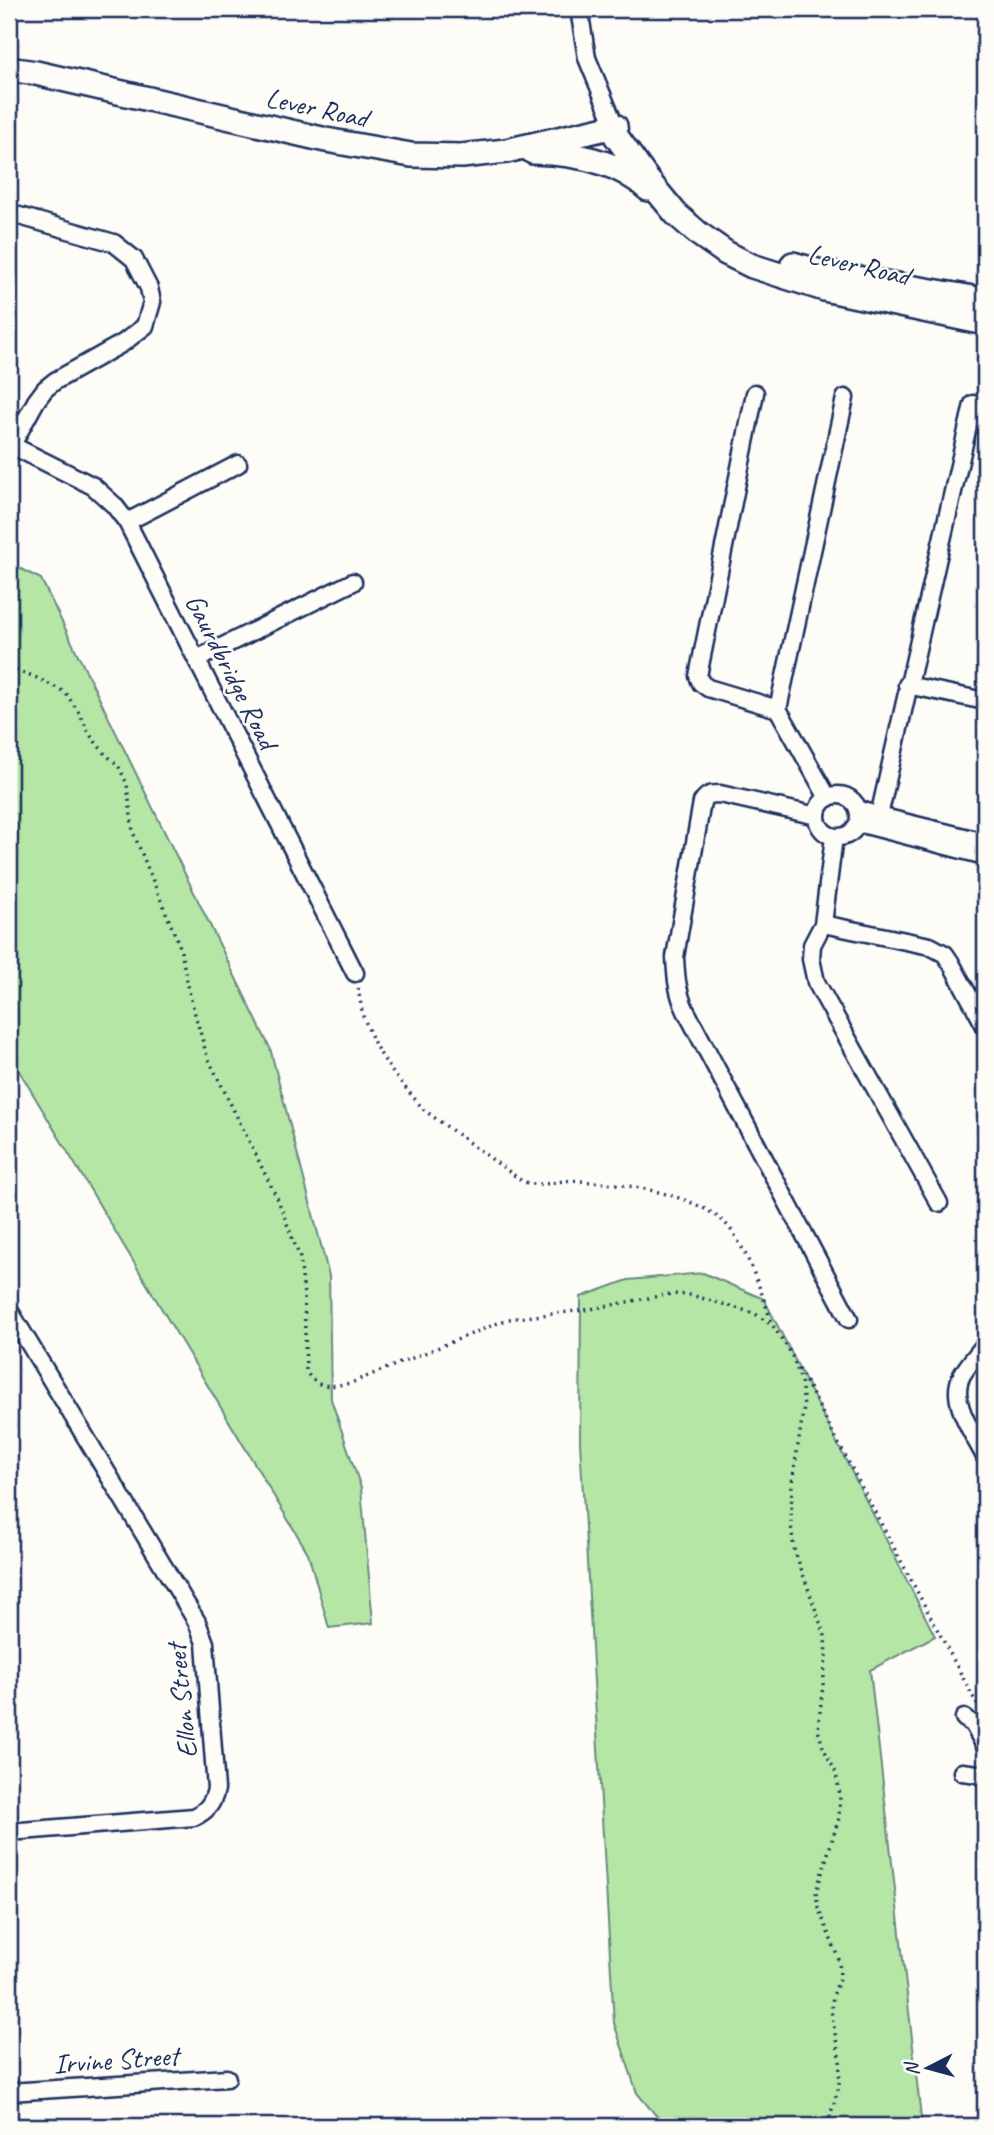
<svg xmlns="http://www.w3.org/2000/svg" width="994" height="2135" viewBox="0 0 994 2135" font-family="Caveat,sans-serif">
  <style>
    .green { fill: #b5e6a5; stroke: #688a82; stroke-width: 2 }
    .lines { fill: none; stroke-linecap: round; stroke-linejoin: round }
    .street-casing { stroke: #1b2f5e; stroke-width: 21 }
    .secondary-casing { stroke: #1b2f5e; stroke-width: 28 }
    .path { stroke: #1b2f5e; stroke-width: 3.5; stroke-dasharray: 2 5; stroke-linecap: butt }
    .street { stroke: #fdfcf7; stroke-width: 16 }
    .secondary { stroke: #fdfcf7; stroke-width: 23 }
    .labels { text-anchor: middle; stroke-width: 5; stroke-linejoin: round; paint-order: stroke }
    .street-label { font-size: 28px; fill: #1b2f5e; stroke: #fdfcf7 }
  </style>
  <rect width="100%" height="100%" fill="#fdfcf7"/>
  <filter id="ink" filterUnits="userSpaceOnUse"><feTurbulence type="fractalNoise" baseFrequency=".0143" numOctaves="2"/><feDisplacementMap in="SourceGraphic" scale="14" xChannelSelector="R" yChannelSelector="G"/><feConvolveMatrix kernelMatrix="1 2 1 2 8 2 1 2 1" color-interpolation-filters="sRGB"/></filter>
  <g filter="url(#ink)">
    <!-- green -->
    <path class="green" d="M9 563 41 579 270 1048 329 1276 331 1399 361 1488 373 1623 329 1628 308 1553 9 1054Z
      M703 1273 764 1299 935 1636 870 1670 922 2126H665L637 2093 614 2023 580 1442 581 1297 628 1280Z"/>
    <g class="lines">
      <!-- street casing -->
      <g class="street-casing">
        <path id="street" d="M579 9 587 58 615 126
          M9 213 114 243 134 259 149 288 152 302 145 326 123 343 55 381 45 389 36 401 12 445
          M755 393 698 676 701 683 708 688 778 709
          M9 444 93 486 114 505 127 522 355 973
          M127 522 238 464
          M197 659 353 582
          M907 685 985 701
          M817 816a21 21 0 1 1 42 0a21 21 0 1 1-42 0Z
          M828 798 778 709 845 398
          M858 809 879 816 985 842
          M817 816 720 794C711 794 707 794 702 802L675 957C676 977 677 992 686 1011L849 1319
          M879 816 973 404
          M858 823 985 856
          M834 837 823 924 812 945 811 959 816 982 939 1203
          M823 924 930 946 945 954 951 963 985 1026
          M9 1310 197 1622 205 1643 216 1789C213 1803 207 1811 194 1817L9 1832
          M985 1344C978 1354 968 1364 962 1375 948 1401 974 1434 985 1457
          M964 1718 973 1724 985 1746
          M962 1772 978 1774 985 1779
          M9 2092 227 2078"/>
      </g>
      <!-- secondary casing -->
      <g class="secondary-casing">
        <path id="secondary" d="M9 69 36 73 326 140 411 155 462 156 506 151 615 126
          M615 126 616 136 647 179 676 214 699 234 726 253 752 266 824 289 985 323
          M533 152C573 153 617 160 648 189
          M793 264 821 272 985 300"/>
      </g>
      <!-- path -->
      <path class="path" d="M9 668 33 676 65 692 78 711 90 735 105 754 118 765 127 784 133 832 180 947 191 1000 207 1056 278 1200 300 1258 304 1295 306 1371C317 1390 333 1386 351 1383L508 1319 585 1310 670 1294 691 1295 754 1313 773 1326 791 1353 801 1380 804 1407 792 1483 791 1524 794 1549 825 1636 826 1658 818 1730 823 1747 836 1773 840 1795 839 1818 816 1892 818 1907 839 1960 840 1977 833 1996 831 2010 840 2062 839 2086 827 2126
        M358 988 363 1016 376 1047 393 1073 424 1110 522 1181C537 1187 549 1183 564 1181 573 1180 582 1181 591 1182 630 1184 694 1195 724 1222 745 1242 763 1296 772 1324
        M799 1369 979 1708"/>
      <!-- street -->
      <use href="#street" class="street"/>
      <!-- secondary -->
      <use href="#secondary" class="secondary"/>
    </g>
  </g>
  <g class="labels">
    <!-- street labels -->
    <g class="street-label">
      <text transform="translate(317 107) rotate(12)" y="10">Lever Road</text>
      <text transform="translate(859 264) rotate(13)" y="10">Lever Road</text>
      <text transform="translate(232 671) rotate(63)" y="10">Gaurdbridge Road</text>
      <text transform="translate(181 1701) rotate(-96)" y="10">Ellon Street</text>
      <text transform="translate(116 2059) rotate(-4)" y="10">Irvine Street</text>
    </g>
  </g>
  <!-- margin -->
  <rect width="994" height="2135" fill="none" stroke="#fdfcf7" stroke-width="35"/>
  <rect x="18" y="18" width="959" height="2100" fill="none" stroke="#1b2f5e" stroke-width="2.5" filter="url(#ink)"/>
  <!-- north arrow -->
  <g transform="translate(928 2068) rotate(264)" stroke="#fdfcf7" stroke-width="5" paint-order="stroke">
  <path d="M0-5L12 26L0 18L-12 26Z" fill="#1b2f5e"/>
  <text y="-10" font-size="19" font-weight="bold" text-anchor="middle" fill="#1b2f5e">N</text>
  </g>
</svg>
